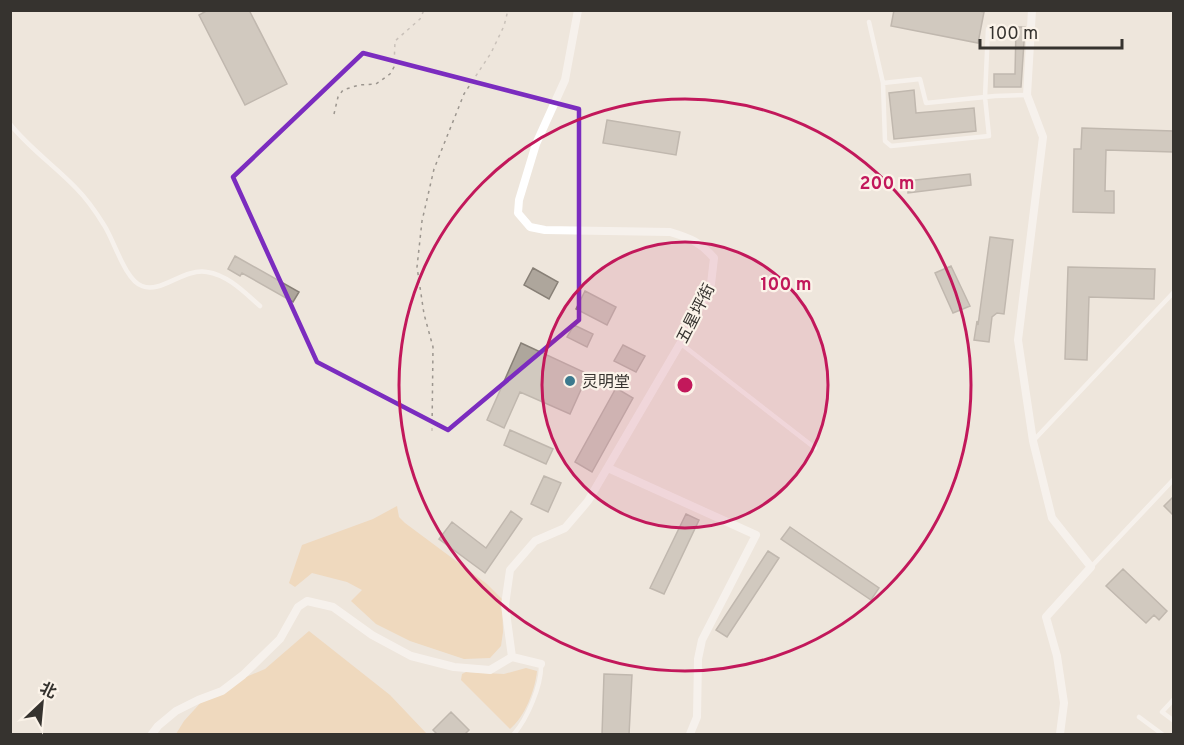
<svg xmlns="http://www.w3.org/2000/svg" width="1184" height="745" viewBox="0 0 1184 745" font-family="Overpass,'Noto Sans SC',sans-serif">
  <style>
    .green { fill: #efc999 }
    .building { fill: #aea69c; stroke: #888077; stroke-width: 1.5 }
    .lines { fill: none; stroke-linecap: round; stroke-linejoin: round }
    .path { stroke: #9c968f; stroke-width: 1.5; stroke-dasharray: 3 4.5; stroke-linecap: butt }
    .service { stroke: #fff; stroke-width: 4.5 }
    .minor { stroke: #fff; stroke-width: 8 }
    .marked { fill: none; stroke: #7b2cbf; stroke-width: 4.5; stroke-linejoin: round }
    .ring { fill: none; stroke: #c2185b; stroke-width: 3 }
    .poi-dot { fill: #3b798e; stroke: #fbf3e9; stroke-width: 2 }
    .labels { text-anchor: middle; stroke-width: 4.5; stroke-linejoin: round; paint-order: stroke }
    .street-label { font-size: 16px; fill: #36332f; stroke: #fbf3e9 }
    .poi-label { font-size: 16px; fill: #36332f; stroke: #fbf3e9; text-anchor: start }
    .centre { fill: #c2185b; stroke: #fbf3e9; stroke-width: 3 }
    .ring-label { font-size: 18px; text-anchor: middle; font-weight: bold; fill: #c2185b; stroke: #fbf3e9; stroke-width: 4.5; stroke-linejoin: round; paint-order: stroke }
  </style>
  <rect width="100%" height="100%" fill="#eee6dc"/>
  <!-- green -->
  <path class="green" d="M397 506 399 517 405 523 487 584 502 599 503 632 501 646 490 658 464 659 410 641 376 624 351 601 362 590 347 582 312 573 295 587 289 583 302 545 373 519Z
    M309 631 390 695 427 734H176L184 721 204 699 239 680 265 669Z
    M526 668 537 671C535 690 525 717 510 729L461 680 462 674 466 672 504 674Z"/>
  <!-- building -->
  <path class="building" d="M208 10H249L287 84 245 105 199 15Z
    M894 10H975L984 12 978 43 891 26Z
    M1016 27H1025L1021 87H994V74H1015Z
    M914 90 916 113 974 108 976 131 894 139 889 93Z
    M607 120 680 132 676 155 603 143Z
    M1082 128 1173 131V152L1106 150 1105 191H1114V213L1073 212 1074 149H1081Z
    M970 174 971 185 908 193 907 181Z
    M990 237 1013 240 1004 314 997 313 992 317 989 342 974 340 977 321 978 325Z
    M235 256 299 292 293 302 242 273 240 276 228 269Z
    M951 266 970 306 953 313 935 273Z
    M1068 267 1155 269 1154 299 1089 297 1087 360 1065 359Z
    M533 268 558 282 549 299 524 285Z
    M585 291 616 307 607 325 576 309Z
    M574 325 593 334 587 347 567 337Z
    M521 343 588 374 570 414 520 392 504 428 487 420Z
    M623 345 645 356 636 372 614 361Z
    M616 388 633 398 592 472 575 462Z
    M510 430 553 449 546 464 504 445Z
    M544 476 561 483 548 512 531 504Z
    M1173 497V515L1164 506Z
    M511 511 522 519 485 573 439 539 452 522 486 548Z
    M686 514 699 520 664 594 650 588Z
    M790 527 879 588 871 600 781 539Z
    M768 551 779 558 727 637 716 630Z
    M1123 569 1167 611 1159 620 1154 615 1146 623 1106 586Z
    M604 674 632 675 629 735H602Z
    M451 712 469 730 464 735H438L433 730Z"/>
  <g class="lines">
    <!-- path -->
    <path class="path" d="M334 114 338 97 343 90 359 85 376 84 390 74 394 67 395 41 420 19 424 10
      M432 431 433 347 424 314 417 267 422 221 434 169 464 94 491 53 504 26 508 10"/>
    <!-- service -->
    <path class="service" d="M869 22 883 83 885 141 891 146 989 136 985 97 988 29
      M883 83 920 79 926 103 995 96 1027 95
      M10 124C29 148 55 166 76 188 87 199 96 212 104 225 114 240 125 280 142 286 161 294 183 268 207 272 228 275 245 293 260 306
      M680 343 815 448
      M1033 441 1174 292
      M1091 567 1174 479
      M1174 699 1162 712 1174 721
      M1139 717 1162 734
      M514 734C527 719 542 685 541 664"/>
    <!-- minor -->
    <path class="minor" d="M1032 10 1027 95 1043 137 1018 340 1033 441 1052 518 1091 567 1046 617 1057 656 1064 703 1060 734
      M608 468 756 535 702 640 698 659 697 717 690 734
      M512 657 505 605 510 570 535 541 565 528 588 501 691 325 711 284 714 258C700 242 690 238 670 232L545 230 530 227 518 213 519 200 536 144 565 80 578 10
      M152 734 158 726 176 711 198 700 222 691 243 675 280 639 298 607 307 601 333 607 372 635 411 656 454 667 490 670 512 657 541 664"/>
  </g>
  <!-- marked area -->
  <path d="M0 0H1184V745H0ZM363 53 579 109V320L448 430 317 362 233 177Z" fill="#eee6dc" fill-opacity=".55" fill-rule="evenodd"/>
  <path class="marked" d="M363 53 579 109V320L448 430 317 362 233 177Z"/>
  <!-- distance rings -->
  <circle cx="685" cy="385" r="143" fill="#c2185b" fill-opacity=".12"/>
  <g class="ring">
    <circle cx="685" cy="385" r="143"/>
    <circle cx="685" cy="385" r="286"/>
  </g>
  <!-- markers -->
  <circle class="poi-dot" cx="570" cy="381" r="6"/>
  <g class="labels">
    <!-- street labels -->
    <g class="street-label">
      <text transform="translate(695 313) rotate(-63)" y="6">五星坪街</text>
    </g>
    <!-- poi labels -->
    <g class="poi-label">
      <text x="582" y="387">灵明堂</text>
    </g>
  </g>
  <circle cx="685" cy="385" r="9" class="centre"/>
  <g class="ring-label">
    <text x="887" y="189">200 m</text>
    <text x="786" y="290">100 m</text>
  </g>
  <!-- border -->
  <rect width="1184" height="745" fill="none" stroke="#36332f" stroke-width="24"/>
  <!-- north arrow -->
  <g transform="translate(42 703) rotate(26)" stroke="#fbf3e9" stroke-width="4.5" paint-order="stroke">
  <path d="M0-4.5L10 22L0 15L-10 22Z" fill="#36332f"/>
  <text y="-9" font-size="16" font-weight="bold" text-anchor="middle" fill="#36332f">北</text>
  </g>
  <!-- scale -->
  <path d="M980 39v9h142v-9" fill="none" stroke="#36332f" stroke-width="3"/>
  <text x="989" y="39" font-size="18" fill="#36332f" stroke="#fbf3e9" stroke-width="4.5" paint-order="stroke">100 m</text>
</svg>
